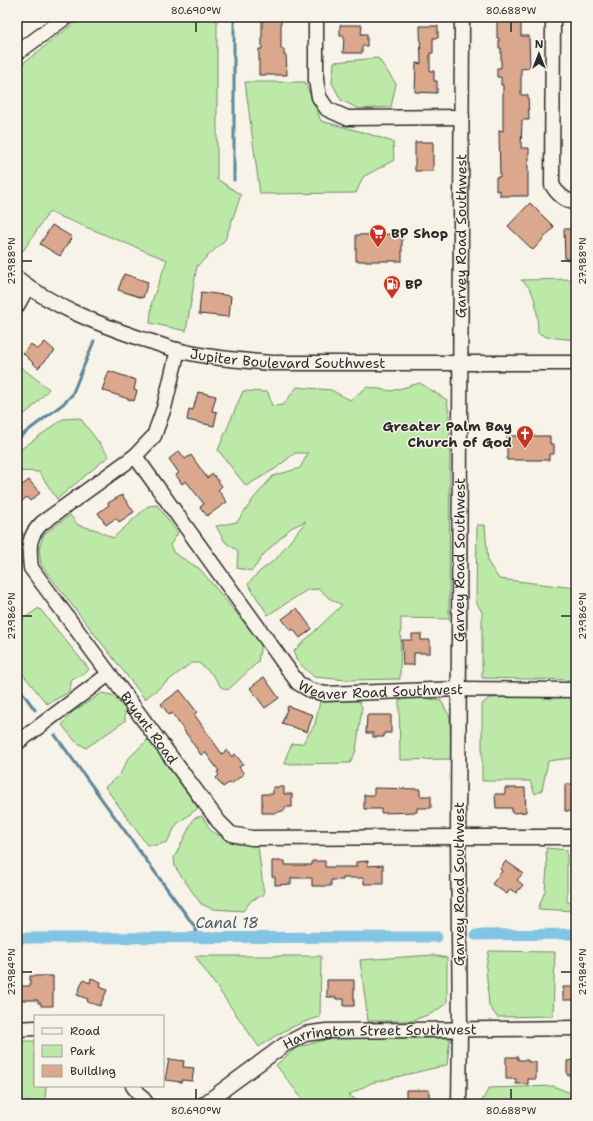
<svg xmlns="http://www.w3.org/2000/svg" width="593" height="1121" viewBox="0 0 593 1121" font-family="'Shantell Sans',sans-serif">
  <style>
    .green { fill: #bce9a7; stroke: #748a69 }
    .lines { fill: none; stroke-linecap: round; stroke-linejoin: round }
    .stream { stroke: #5f8799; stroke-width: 3 }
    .canal { stroke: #82c4e3; stroke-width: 11 }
    .building { fill: #dba88e; stroke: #2b2b2b }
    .minor-casing { stroke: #2b2b2b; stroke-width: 17 }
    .minor { stroke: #f7f3e8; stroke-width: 14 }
    .ticks { fill: none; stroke: #2b2b2b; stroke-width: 1.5 }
    .labels { text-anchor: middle; stroke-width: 3; stroke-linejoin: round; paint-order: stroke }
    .poi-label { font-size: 14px; font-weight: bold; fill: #2b2b2b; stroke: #f7f3e8; text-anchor: start }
    .street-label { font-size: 14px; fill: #2b2b2b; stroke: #f7f3e8 }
    .water-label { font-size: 15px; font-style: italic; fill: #455962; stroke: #f7f3e8 }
    .neatline { fill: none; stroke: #2b2b2b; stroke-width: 1.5 }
    .ticks-label { font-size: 10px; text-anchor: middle; fill: #2b2b2b }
  </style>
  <rect width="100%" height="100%" fill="#f7f3e8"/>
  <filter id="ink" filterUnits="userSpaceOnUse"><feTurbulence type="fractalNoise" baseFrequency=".025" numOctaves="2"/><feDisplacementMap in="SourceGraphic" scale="8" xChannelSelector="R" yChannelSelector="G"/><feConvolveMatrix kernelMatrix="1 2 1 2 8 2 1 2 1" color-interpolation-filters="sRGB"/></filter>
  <g filter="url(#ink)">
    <!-- green -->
    <path class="green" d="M82 17H217V179L241 195 225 240 197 266 186 331 150 323 152 301 167 260 49 212 23 251 17 246V68Z
      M378 58 396 84 391 107 359 109 341 100 332 83 334 62Z
      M245 82H305L321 121 366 133 393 142 394 160 363 177 356 193 260 194Z
      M576 279V340L547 337 538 333C537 315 538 291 521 280Z
      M17 364 49 389 32 408 17 420Z
      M420 383 447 400 450 424 449 619 401 618 400 679 348 680 314 677 296 660 294 651 342 605 329 598 319 589 307 590 268 615 248 584 259 572 276 559 306 521 291 528 264 554 252 571 237 568 238 551 225 542 216 526 237 522 254 498 273 476 300 468 308 453H295L275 469 246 486 218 450 243 391 268 392 272 406 283 405 297 387 331 390 350 400 367 387 391 391Z
      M80 418 109 456 57 499 39 472 20 471 17 474V452L63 419Z
      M157 505 178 533 170 545 174 553 200 569 261 643 258 662 228 690 221 687 213 675 199 663H191L145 699 41 565 39 548 44 534 70 515 78 525 97 530 113 538 148 506Z
      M17 522 25 538 24 560 17 568Z
      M477 525H485L488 562 499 579 576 588V680L482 678V612L476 602Z
      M39 608 89 669 85 674 72 679 69 692 47 704 17 667V623Z
      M102 693 112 695 125 709V721L86 748 75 741 62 725 71 713Z
      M576 695V725L572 758 548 761 542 790 535 794 530 781H482V704L489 698Z
      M321 697H357L362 707 356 751 350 763 285 764 287 754 292 744 303 743 315 724Z
      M399 697H420L441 701 450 717 451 759 400 760Z
      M148 739 198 808 177 824 167 842 158 845H147L105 787 119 776 128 759Z
      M202 816 211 831 236 844 258 846 264 895 252 900 243 911 213 909 201 904 175 867 174 858 194 818Z
      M546 848 567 850V902H576V911L538 909 545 891 547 868Z
      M489 951 555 952 553 1016 497 1017 489 1006 486 967Z
      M433 955 447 958V1003L433 1013 411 1021H368L360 960Z
      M195 956H321L320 1017C295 1024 280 1032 259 1047Z
      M331 1038H450L447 1065 371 1083 349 1095 362 1104H306L276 1065 296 1048Z
      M19 1041H35V1086H46L45 1101 17 1102V1046Z
      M553 1086 576 1095V1104H480L489 1088Z"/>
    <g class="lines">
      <!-- stream -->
      <path class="stream" d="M234 17V180
        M17 439 63 404 72 395 94 341
        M17 685 35 710
        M55 735 195 927 197 938"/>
      <!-- canal -->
      <path class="canal" d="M476 935 576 934
        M17 938 437 937"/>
    </g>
    <!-- building -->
    <path class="building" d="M262 17H281V49H284V55H286L287 75H259V49H262Z
      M497 19H521V36H529L530 68 521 69V95H528L529 120H522L521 148H529V160H528V196H500V190L496 191V177H500L499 130 503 131V85H501V77H497V68H501V48H499V38H497Z
      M340 25H362L361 34H367V46H362V53H343L344 36H340Z
      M420 26H438V38H433V53H430V71H434V81H437V93L415 92 416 63 421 64Z
      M415 142H433V171H415Z
      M530 203 554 227 533 250 508 226Z
      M52 225 72 237 60 256 40 244Z
      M564 229H576V259H565Z
      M402 234V261H356V235Z
      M124 274 148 282 143 298 118 290Z
      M201 292 231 296 229 317 199 314Z
      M45 342 55 351 38 368 23 353 31 344 37 350Z
      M109 371 136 380 134 390 137 391 134 401 102 390Z
      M198 392 216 396 212 411 217 412 214 426 187 420 189 409 193 410Z
      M507 436H550V444H554V454H549V460H507Z
      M179 451 185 459 191 455 207 478 213 474 222 486 218 490 227 502 207 516 200 507 204 504 186 481 182 484 176 475 179 473 169 459Z
      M29 480 40 493 30 501 27 497 17 505V489Z
      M122 495 134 512 119 522 116 518 106 525 98 513 109 505 108 503Z
      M297 608 312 629 300 638 293 629 291 631 282 619Z
      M412 634H421V640H430V653H414V665H403L402 640H412Z
      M264 677 279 698 265 708 250 688Z
      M180 690 197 712 194 714 222 754 227 750 232 757 235 754 243 764 239 767 244 774 231 784 229 783 223 787 216 778 219 775 217 772 219 771 205 752 201 755 172 713 169 715 161 704Z
      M288 706 313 715 307 732 282 723Z
      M367 715H391V733H384V737H373V733H366Z
      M565 784H576V811H565Z
      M273 787H284V794H292V807H285V810L276 813H262V794H273Z
      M374 788 420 789V796H431V808H417V812L381 813V809H364V795H374Z
      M505 788H525L526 812 512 813V808H496L495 794H505Z
      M272 861H285V865H312V861H325V867H356V862L368 861V866L383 865V884H364V878H343V880H331V886H312V878H291V884L275 885V877H272Z
      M506 861 523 873 517 880 523 885 516 893 510 889 507 894 492 884 502 871 500 869Z
      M30 976H53V1006H41V1003H38V1000H17V986H30Z
      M91 978 101 982 100 987 107 990 100 1006 87 1002 88 999 77 995 83 980 90 983Z
      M327 980H354V1006H344V999H336V997H327Z
      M563 987H576V1000H563Z
      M506 1057H518V1060H528V1062H536V1079H528V1084H516V1079H506Z
      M169 1059 184 1061 183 1067 194 1068 192 1081 182 1080 181 1082 165 1080Z
      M576 1060V1075H567V1061Z
      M406 1090H429V1101H420V1104H406Z"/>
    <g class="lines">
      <!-- minor casing -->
      <g class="minor-casing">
        <g id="minor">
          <path d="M316 17V80L319 97 327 109 347 118 462 117"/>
          <path d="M553 17 552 185C558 195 565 201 576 203"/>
          <path d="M17 53 66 17"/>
          <path id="s1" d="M17 278C51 306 101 325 142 339 154 342 165 347 177 350 208 358 240 360 271 363H576"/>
          <path d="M17 306 28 286"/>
          <path id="s2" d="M178 350 164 408 154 436 135 456 42 523C27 537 29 548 31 568L219 822 231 834 252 838 458 837H576"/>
          <path id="s3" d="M135 456 298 683 310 690 325 694 459 689 576 690"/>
          <path d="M17 743 109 674"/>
          <path d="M17 1029 35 1028"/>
          <path d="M133 1086 147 1104"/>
          <path id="s4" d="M204 1104 284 1045 305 1034 326 1031 576 1028"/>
          <path id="s5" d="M459 1104 460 1030 458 837 462 17"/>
        </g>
      </g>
      <!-- minor -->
      <use href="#minor" class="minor"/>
    </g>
  </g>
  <!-- ticks -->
  <path class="ticks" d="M196 22V32M511 22V32M22 261H32M561 261H571M22 616H32M561 616H571M22 972H32M561 972H571M196 1089V1099M511 1089V1099"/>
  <!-- icons -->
  <defs>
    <g id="supermarket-pin" transform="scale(0.9)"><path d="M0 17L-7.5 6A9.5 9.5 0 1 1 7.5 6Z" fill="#c8321e" stroke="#f7f3e8"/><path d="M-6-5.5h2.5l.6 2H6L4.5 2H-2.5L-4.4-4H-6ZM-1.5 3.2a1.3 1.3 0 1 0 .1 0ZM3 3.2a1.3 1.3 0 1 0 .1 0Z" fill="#fff"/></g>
    <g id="fuel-pin" transform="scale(0.9)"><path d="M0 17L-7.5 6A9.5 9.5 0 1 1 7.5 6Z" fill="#c8321e" stroke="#f7f3e8"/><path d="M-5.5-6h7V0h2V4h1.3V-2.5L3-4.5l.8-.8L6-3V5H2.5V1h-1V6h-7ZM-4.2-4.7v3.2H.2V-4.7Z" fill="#fff"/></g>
    <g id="church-pin" transform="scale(0.9)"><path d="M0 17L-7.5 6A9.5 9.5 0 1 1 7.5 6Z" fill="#c8321e" stroke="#f7f3e8"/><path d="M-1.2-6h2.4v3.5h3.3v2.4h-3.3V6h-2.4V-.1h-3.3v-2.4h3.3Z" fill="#fff"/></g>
  </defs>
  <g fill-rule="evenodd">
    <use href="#supermarket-pin" x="378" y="233"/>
    <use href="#fuel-pin" x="392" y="284"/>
    <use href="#church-pin" x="525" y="434"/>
  </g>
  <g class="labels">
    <!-- poi labels -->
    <g class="poi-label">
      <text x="391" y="238">BP Shop</text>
      <text x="405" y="289">BP</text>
      <text x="512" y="431" text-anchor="end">Greater Palm Bay<tspan x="512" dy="16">Church of God</tspan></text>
    </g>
    <!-- street labels -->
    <g class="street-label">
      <text dy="5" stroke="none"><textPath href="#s5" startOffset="868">Garvey Road Southwest</textPath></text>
      <text dy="5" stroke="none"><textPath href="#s1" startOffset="288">Jupiter Boulevard Southwest</textPath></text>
      <text dy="5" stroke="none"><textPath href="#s5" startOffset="544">Garvey Road Southwest</textPath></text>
      <text dy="5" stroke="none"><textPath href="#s3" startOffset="364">Weaver Road Southwest</textPath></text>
      <text dy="5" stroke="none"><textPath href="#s2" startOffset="479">Bryant Road</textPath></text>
      <text transform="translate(459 884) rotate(-90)" y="5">Garvey Road Southwest</text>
      <text dy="5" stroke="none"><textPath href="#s4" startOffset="197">Harrington Street Southwest</textPath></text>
    </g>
    <!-- water labels -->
    <g class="water-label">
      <text x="227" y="928">Canal 18</text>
    </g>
  </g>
  <!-- margin -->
  <rect width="593" height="1121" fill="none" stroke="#f7f3e8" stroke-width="44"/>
  <!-- legend -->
  <rect x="34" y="1015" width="130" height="72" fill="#f7f3e8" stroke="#a5a39c"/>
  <rect x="42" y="1028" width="20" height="6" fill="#f7f3e8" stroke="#a5a39c"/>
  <text x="70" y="1035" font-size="12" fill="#2b2b2b">Road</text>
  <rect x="42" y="1045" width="20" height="12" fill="#bce9a7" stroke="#a5a39c"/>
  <text x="70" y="1055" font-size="12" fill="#2b2b2b">Park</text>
  <rect x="42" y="1065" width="20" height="12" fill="#dba88e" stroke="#a5a39c"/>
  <text x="70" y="1075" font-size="12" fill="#2b2b2b">Building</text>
  <!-- north arrow -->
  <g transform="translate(539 54)" stroke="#f7f3e8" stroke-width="3" paint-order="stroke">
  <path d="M0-3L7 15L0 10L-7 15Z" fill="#2b2b2b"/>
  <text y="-6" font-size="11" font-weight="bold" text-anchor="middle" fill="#2b2b2b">N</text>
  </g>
  <rect x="22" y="22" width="549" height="1077" class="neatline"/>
  <g class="ticks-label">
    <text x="196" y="14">80.690°W</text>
    <text x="511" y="14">80.688°W</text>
    <text transform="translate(11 261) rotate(-90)" y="4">27.988°N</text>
    <text transform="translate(582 261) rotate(-90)" y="4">27.988°N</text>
    <text transform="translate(11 616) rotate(-90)" y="4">27.986°N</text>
    <text transform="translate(582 616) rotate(-90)" y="4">27.986°N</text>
    <text transform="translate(11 972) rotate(-90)" y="4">27.984°N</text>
    <text transform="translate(582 972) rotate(-90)" y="4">27.984°N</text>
    <text x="196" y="1114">80.690°W</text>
    <text x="511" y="1114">80.688°W</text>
  </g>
</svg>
